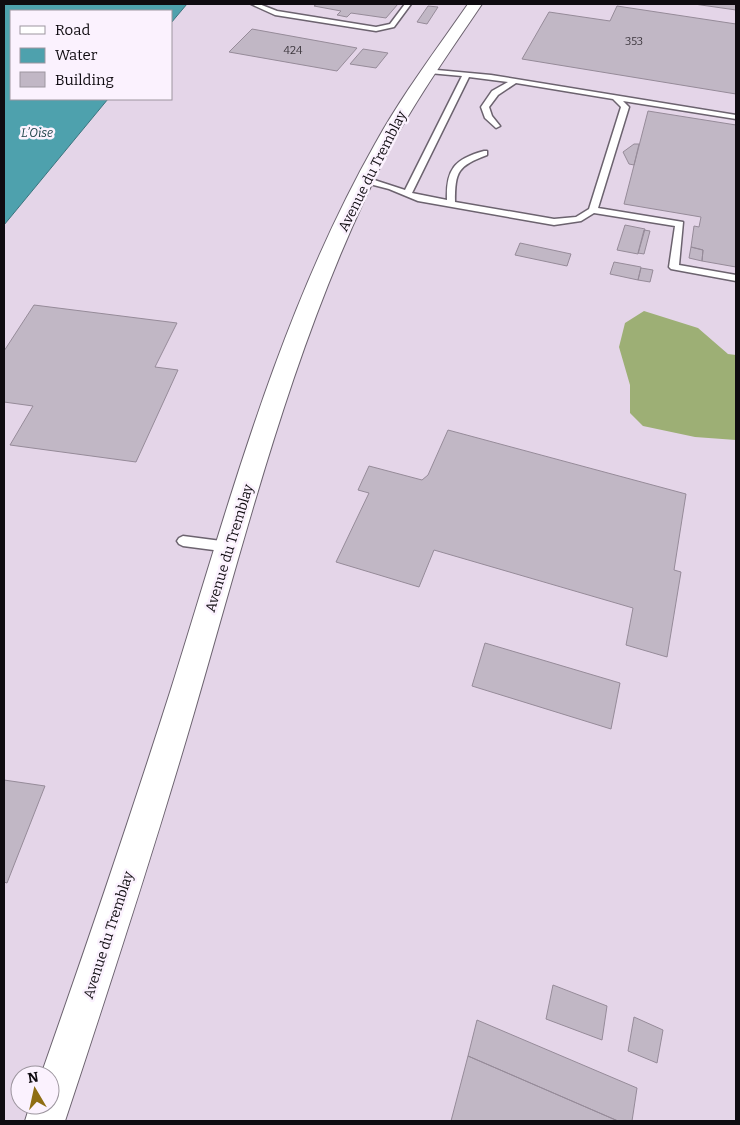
<svg xmlns="http://www.w3.org/2000/svg" width="740" height="1125" viewBox="0 0 740 1125" font-family="Bitter,serif">
  <style>
    .industrial { fill: #e4d5e8; fill-rule: evenodd }
    .forest { fill: #9daf75 }
    .water { fill: #4ea1ad; stroke: #3b747e }
    .building { fill: #c1b7c5; stroke: #968b99 }
    .lines { fill: none; stroke-linecap: round; stroke-linejoin: round }
    .service-casing { stroke: #6c636f; stroke-width: 3 }
    .secondary-casing { stroke: #6c636f; stroke-width: 2 }
    .service { fill: #fff; fill-rule: evenodd }
    .secondary { fill: #fff; fill-rule: evenodd }
    .labels { text-anchor: middle; stroke-width: 5; stroke-linejoin: round; paint-order: stroke }
    .number-label { font-size: 11px; fill: #3c363d }
    .far-water-label { font-size: 12px; font-style: italic; fill: #143c41; stroke: #fbf2fe }
    .street-label { font-size: 14px; fill: #0f0b10; stroke: #fbf2fe }
  </style>
  <rect width="100%" height="100%" fill="#efe4f3"/>
  <!-- industrial -->
  <path class="industrial" d="M187 4H736V1121H4V225L108 99H171V23ZM20 1075H50V1105H20Z"/>
  <!-- forest -->
  <path class="forest" d="M644 311 698 328 728 354 736 355V440L695 437 643 426 630 413V385L619 347 625 323Z"/>
  <!-- water -->
  <path class="water" d="M4 4H187L171 23V11H11V99H108L4 225Z"/>
  <!-- building -->
  <path class="building" d="M317 4H398L386 18 351 13 347 17 337 15 341 11 314 6Z
    M694 4H736V10Z
    M428 6 438 7 427 24 417 22Z
    M617 6 736 24V94L522 59 549 12 610 21Z
    M252 29 357 48 337 71 229 52Z
    M363 49 388 53 376 68 350 64Z
    M648 111 736 125V267L702 261 703 250 691 247 694 226 699 227 701 217 624 204Z
    M634 144H639L634 165 629 164 623 152Z
    M625 225 645 229 638 254 617 250Z
    M644 230 650 231 644 254 638 253Z
    M520 243 571 254 567 266 515 255Z
    M691 247 703 250 702 261 689 258Z
    M614 262 641 267 638 280 610 274Z
    M641 268 653 270 650 282 638 280Z
    M34 305 177 323 155 367 178 370 136 462 10 445 33 406 4 402V351Z
    M448 430 686 494 674 570 681 572 667 657 626 645 633 608 434 550 419 587 336 562 369 493 358 490 369 466 422 480 428 475Z
    M485 643 620 683 611 729 472 686Z
    M4 780 45 786 7 883 4 882Z
    M553 985 607 1006 602 1040 546 1019Z
    M634 1017 663 1030 657 1063 628 1051Z
    M477 1020 637 1088 632 1121H618L468 1056Z
    M468 1056 618 1121H451Z"/>
  <g class="lines">
    <!-- service casing -->
    <g class="service-casing">
      <path id="service" d="M251 4H259L277 11 376 27 390 24 405 4H411L394 27 376 31 275 15Z
        M426 69 491 75 736 115V119L623 101 629 107 598 208 683 222 679 265 736 275V281L671 269 669 267 675 226 594 213 581 221 554 225 418 201 389 189 362 182 361 180 365 177 405 190 462 76 429 73H426ZM469 77 508 82 492 91 481 107 485 118 496 128 500 126 492 116 489 107 498 95 516 83 613 99 621 107 589 209 576 217 554 219 455 202C455 171 458 166 487 155V151H484C454 159 446 170 447 200L412 193Z
        M183 536 229 542 233 543 235 547 233 551 229 552 183 546 179 544 177 541 179 538Z"/>
    </g>
    <!-- secondary casing -->
    <g class="secondary-casing">
      <path id="secondary" d="M468 4H482C451 50 418 96 391 146 298 324 250 521 194 713 154 850 110 985 65 1121H25L30 1105H50V1075H41C86 947 130 818 171 689 229 504 279 314 375 144 402 95 436 50 468 4Z"/>
    </g>
    <!-- service -->
    <use href="#service" class="service"/>
    <!-- secondary -->
    <use href="#secondary" class="secondary"/>
  </g>
  <g class="labels">
    <!-- number labels -->
    <g class="number-label">
      <text x="634" y="45">353</text>
      <text x="293" y="54">424</text>
    </g>
    <!-- far-water labels -->
    <g class="far-water-label">
      <text x="37" y="137">L’Oise</text>
    </g>
    <!-- street labels -->
    <g class="street-label">
      <text transform="translate(372 171) rotate(-63)" y="5">Avenue du Tremblay</text>
      <text transform="translate(229 548) rotate(-73)" y="5">Avenue du Tremblay</text>
      <text transform="translate(108 935) rotate(-72)" y="5">Avenue du Tremblay</text>
    </g>
  </g>
  <!-- border -->
  <rect width="740" height="1125" fill="none" stroke="#0f0b10" stroke-width="10"/>
  <!-- legend -->
  <rect x="10" y="10" width="162" height="90" fill="#fbf2fe" stroke="#9d969f"/>
  <rect x="20" y="26" width="25" height="8" fill="#ffffff" stroke="#9d969f"/>
  <text x="55" y="35" font-size="15" fill="#0f0b10">Road</text>
  <rect x="20" y="48" width="25" height="15" fill="#4ea1ad" stroke="#9d969f"/>
  <text x="55" y="60" font-size="15" fill="#0f0b10">Water</text>
  <rect x="20" y="72" width="25" height="15" fill="#c1b7c5" stroke="#9d969f"/>
  <text x="55" y="85" font-size="15" fill="#0f0b10">Building</text>
  <!-- north arrow -->
  <g transform="translate(35 1090) rotate(351)"><circle r="24" fill="#fbf2fe" stroke="#9d969f"/>
  <path d="M0-4L9 19L0 12L-9 19Z" fill="#8f6e13"/>
  <text y="-8" font-size="14" font-weight="bold" text-anchor="middle" fill="#0f0b10">N</text>
  </g>
</svg>
